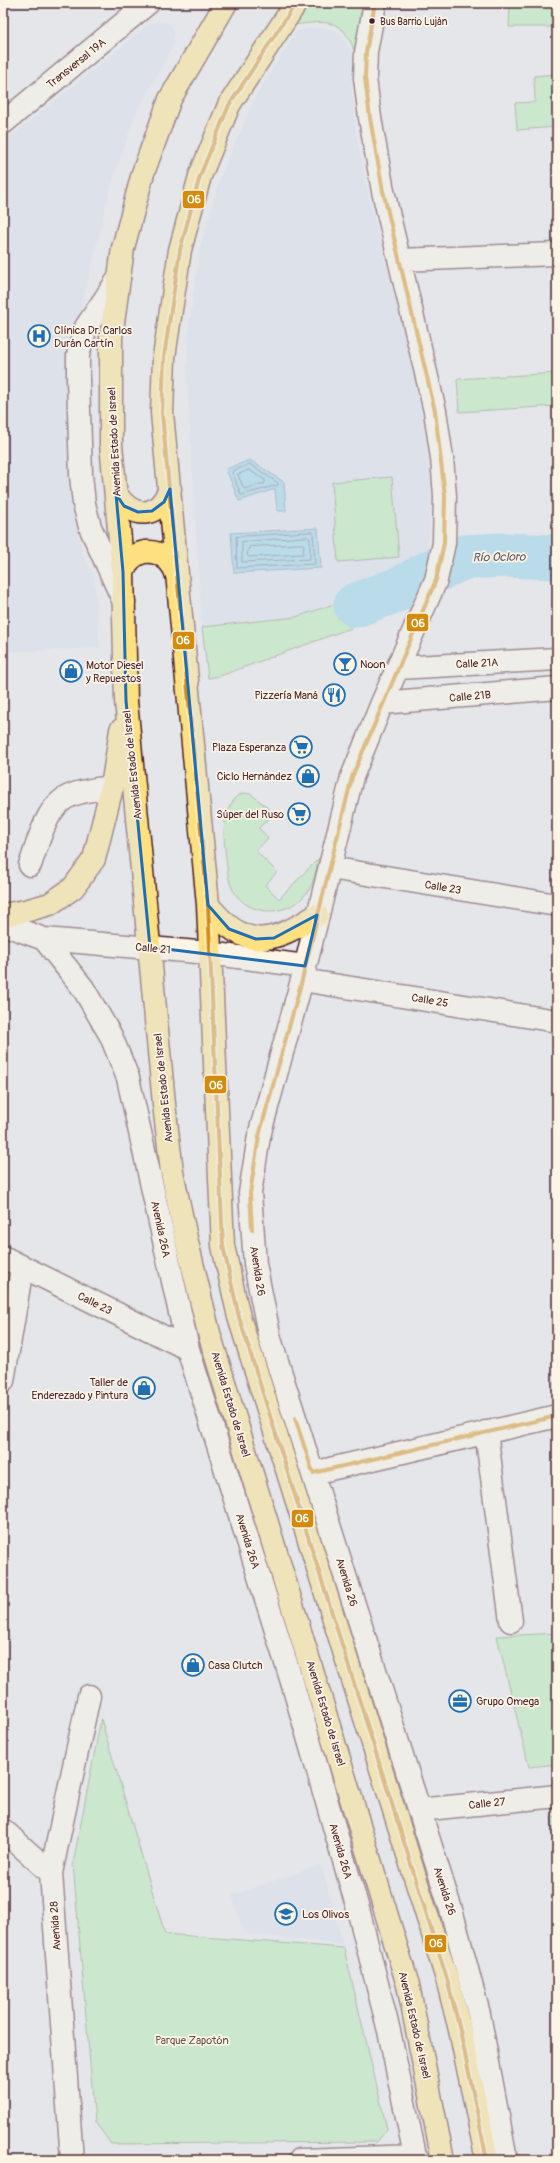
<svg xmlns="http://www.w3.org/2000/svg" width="560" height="2163" viewBox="0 0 560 2163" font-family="Pangolin,sans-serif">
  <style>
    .built { fill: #d3dcec }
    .green { fill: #aee8ac; stroke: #7c846c }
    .water { fill: #88cee9; stroke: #6f889d }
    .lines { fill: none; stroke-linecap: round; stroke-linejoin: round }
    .shore { stroke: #636577; stroke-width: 1 }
    .river { stroke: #88cee9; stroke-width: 45 }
    .minor-casing { stroke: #4a1f2b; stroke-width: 25 }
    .major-casing { stroke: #4a1f2b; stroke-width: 25 }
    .minor { stroke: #fcf5e5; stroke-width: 22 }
    .major { stroke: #fde080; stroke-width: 22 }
    .bus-1-casing { stroke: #fcf5e5; stroke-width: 7 }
    .bus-1 { stroke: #d48b09; stroke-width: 4 }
    .marked { fill: none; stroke: #1f6fb2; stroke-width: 3; stroke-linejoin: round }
    .bus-dot { fill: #4a1f2b; stroke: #fcf5e5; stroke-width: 1.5 }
    .labels { text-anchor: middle; stroke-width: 3.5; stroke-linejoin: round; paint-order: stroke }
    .bus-label { font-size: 10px; fill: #4a1f2b; stroke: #fcf5e5; text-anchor: start }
    .street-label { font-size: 11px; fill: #4a1f2b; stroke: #fcf5e5 }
    .poi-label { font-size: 11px; fill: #4a1f2b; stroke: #fcf5e5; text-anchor: start }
    .park-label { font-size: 11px; fill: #63514b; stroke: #fcf5e5 }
    .water-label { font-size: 12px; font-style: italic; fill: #5d5464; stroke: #fcf5e5 }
    .line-badge { stroke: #fcf5e5; stroke-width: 1.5 }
    .badge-label { font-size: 11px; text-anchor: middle; font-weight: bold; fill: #fff }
  </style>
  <rect width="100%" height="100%" fill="#e4e6e9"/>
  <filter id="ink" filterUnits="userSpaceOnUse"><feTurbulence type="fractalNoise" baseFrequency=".025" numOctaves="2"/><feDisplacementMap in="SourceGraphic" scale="8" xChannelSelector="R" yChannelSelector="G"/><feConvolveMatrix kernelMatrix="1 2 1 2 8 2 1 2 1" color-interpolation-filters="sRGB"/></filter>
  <g filter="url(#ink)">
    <!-- built -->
    <path class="built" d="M162 22 170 24 174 33 173 45 134 117 111 185 79 316 72 355 73 517 83 555 94 577 100 648 3 652V143L142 30 151 23Z
      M312 28 332 29 343 37 352 53 351 76 356 133 369 198 407 347 425 426 431 479 429 531 424 566 381 588 296 617 202 627 187 379 189 327 200 249 221 176 256 96 297 31Z
      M321 1865 343 1945 244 1933 232 1895Z"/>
    <!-- green -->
    <path class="green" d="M309 3H367L355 53C343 17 327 21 294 25Z
      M386 3H439V5L385 7Z
      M510 3H557V27H509Z
      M557 74V127L517 130 515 103 535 102 534 76Z
      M557 373V406L459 412 457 379Z
      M392 477 399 557 338 562 332 482Z
      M424 566 418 585 395 612 220 676 208 678 202 627 296 617 381 588Z
      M243 793 251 794 274 813 259 828 268 838 256 851 277 872 265 885 279 899 319 858C316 868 314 882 309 890 291 917 249 919 233 890 229 883 228 874 227 866 224 843 218 806 243 793Z
      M557 1633V1764L529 1767 497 1636Z
      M101 1719 165 1934 344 1948 387 2129 377 2142 111 2144 95 2122 73 1864Z
      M557 1816V1854L551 1817Z"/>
    <!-- water -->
    <path class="water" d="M250 460 284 482 286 511H277L275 489 239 501 226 469Z
      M318 528 321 568 234 573 231 533Z"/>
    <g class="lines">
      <!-- shore -->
      <path class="shore" d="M250 464 278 483V485L241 495 232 472Z
        M249 470 265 480V483L244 489 238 475Z
        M313 532 315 564 237 568 236 537Z
        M308 537 310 539V559L242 562V542Z
        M302 544 304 545 303 554 249 557 247 555 249 547Z"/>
      <!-- river -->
      <path class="river" d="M356 605 402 588 425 575 464 557 504 555 557 557"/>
      <!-- minor casing -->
      <g class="minor-casing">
        <path id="minor" d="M375 3 366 52 365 78 370 118 383 191 435 411 442 458 445 496 444 543 436 580 382 703 352 777 302 980 259 1136 250 1193 255 1264 270 1339 452 1913 479 2014 506 2160
          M3 123 148 3
          M400 260 557 254
          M119 278 86 327 78 355V379L81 475 84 504 90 527 124 602
          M398 668 557 659
          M382 703 557 688
          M30 865C39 841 46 804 72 795 84 790 99 789 112 787
          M330 868 557 905
          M3 924 44 939 209 953 305 966
          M44 939 83 988 111 1036 128 1078 188 1349 292 1682 358 1909 389 2031 416 2160
          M302 980 557 1021
          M3 1257 188 1349
          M3 1381 22 1268
          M486 1432 511 1621
          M313 1473 557 1416
          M418 1810 557 1796
          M3 1830 51 1873
          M72 2160 51 1873 89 1696
          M300 2160 416 2156"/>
      </g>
      <!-- major casing -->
      <g class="major-casing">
        <path id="major" d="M226 3 170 99 143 173 123 248 111 338V444L123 572 126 701 164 1104 172 1172 186 1238 209 1333 408 1985 443 2160
          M296 3 229 105 200 176 180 250 164 357 162 413 208 905 223 1246 239 1317 447 1979 460 2030 487 2160
          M116 494C134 520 157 519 170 489
          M123 572C125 568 127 564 129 561 146 542 172 555 177 576
          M208 905C246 952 271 944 317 915
          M3 915 25 911 50 904 73 888 94 859 112 787 121 730"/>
      </g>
      <!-- minor -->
      <use href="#minor" class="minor"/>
      <!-- major -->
      <use href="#major" class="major"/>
      <!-- bus-1 casing -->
      <g class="bus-1-casing">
        <path id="bus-1" d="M296 3 229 105 200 176 180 250 164 357 162 413 208 905 223 1246 239 1317 447 1979 460 2030 487 2160
          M252 1230 250 1193 259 1136 302 980 352 777 436 580 444 543 445 496 435 411 383 191 370 118 365 78 366 52 375 3
          M295 1418 313 1473 557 1416"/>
      </g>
      <!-- bus-1 -->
      <use href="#bus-1" class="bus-1"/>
    </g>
  </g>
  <!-- marked area -->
  <path d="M0 0H560V2163H0ZM170 489 208 905 229 929 256 939 274 938 317 915 305 966 150 947 126 701 123 572 116 494 124 506 138 512 152 511 164 502Z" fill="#e4e6e9" fill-opacity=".55" fill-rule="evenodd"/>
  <path class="marked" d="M170 489 208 905 229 929 256 939 274 938 317 915 305 966 150 947 126 701 123 572 116 494 124 506 138 512 152 511 164 502Z"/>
  <!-- icons -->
  <defs>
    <g id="hospital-ring" transform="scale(1.15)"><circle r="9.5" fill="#fcf5e5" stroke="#1f6fb2" stroke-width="1.5"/><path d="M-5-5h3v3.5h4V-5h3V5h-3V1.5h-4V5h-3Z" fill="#1f6fb2"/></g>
    <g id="bar-ring" transform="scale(1.15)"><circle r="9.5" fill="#fcf5e5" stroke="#1f6fb2" stroke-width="1.5"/><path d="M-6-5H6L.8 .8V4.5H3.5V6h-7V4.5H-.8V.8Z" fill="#1f6fb2"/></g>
    <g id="shop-ring" transform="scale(1.15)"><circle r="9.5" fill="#fcf5e5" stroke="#1f6fb2" stroke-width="1.5"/><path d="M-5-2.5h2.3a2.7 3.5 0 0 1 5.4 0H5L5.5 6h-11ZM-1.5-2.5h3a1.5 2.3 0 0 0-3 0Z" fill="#1f6fb2"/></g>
    <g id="restaurant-ring" transform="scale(1.15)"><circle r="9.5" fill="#fcf5e5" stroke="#1f6fb2" stroke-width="1.5"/><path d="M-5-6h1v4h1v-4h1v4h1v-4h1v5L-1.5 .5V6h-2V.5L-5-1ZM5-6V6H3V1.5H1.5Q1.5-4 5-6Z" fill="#1f6fb2"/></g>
    <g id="supermarket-ring" transform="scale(1.15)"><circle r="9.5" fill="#fcf5e5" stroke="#1f6fb2" stroke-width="1.5"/><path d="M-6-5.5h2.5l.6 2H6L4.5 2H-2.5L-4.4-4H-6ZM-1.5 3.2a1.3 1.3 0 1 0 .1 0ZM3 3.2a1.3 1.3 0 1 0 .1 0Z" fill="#1f6fb2"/></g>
    <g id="office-ring" transform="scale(1.15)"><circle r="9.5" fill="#fcf5e5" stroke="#1f6fb2" stroke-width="1.5"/><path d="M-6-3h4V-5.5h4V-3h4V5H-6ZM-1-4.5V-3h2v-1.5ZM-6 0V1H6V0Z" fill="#1f6fb2"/></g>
    <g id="school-ring" transform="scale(1.15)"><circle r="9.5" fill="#fcf5e5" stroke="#1f6fb2" stroke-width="1.5"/><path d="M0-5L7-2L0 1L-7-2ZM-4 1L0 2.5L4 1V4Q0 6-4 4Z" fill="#1f6fb2"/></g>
  </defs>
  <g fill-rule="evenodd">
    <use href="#hospital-ring" x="39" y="336"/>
    <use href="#bar-ring" x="345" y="664"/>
    <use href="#shop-ring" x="71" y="671"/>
    <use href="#restaurant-ring" x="334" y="695"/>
    <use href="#supermarket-ring" x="301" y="747"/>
    <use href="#shop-ring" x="308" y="776"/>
    <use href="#supermarket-ring" x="299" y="814"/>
    <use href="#shop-ring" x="144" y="1388"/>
    <use href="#shop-ring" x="193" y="1665"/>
    <use href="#office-ring" x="460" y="1701"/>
    <use href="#school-ring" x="286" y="1914"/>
  </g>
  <!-- markers -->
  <circle class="bus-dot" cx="372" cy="21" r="3.5"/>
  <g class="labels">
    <!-- bus labels -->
    <g class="bus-label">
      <text x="380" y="25">Bus Barrio Luján</text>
    </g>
    <!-- street labels -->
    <g class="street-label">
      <text transform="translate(76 63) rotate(-39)" y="4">Transversal 19A</text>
      <text transform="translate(114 442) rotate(-93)" y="4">Avenida Estado de Israel</text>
      <text transform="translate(477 663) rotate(-3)" y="4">Calle 21A</text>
      <text transform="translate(470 696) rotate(-5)" y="4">Calle 21B</text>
      <text transform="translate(132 765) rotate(-96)" y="4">Avenida Estado de Israel</text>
      <text transform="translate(443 887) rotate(9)" y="4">Calle 23</text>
      <text transform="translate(153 948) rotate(5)" y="4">Calle 21</text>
      <text transform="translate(430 1000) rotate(9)" y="4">Calle 25</text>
      <text transform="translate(163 1088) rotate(-96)" y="4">Avenida Estado de Israel</text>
      <text transform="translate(161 1229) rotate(78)" y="4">Avenida 26A</text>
      <text transform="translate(258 1271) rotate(81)" y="4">Avenida 26</text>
      <text transform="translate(95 1303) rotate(26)" y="4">Calle 23</text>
      <text transform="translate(231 1404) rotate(73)" y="4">Avenida Estado de Israel</text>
      <text transform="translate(248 1541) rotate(73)" y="4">Avenida 26A</text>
      <text transform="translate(347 1582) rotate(73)" y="4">Avenida 26</text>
      <text transform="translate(326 1713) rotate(73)" y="4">Avenida Estado de Israel</text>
      <text transform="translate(487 1803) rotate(-6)" y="4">Calle 27</text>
      <text transform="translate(341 1851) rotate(74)" y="4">Avenida 26A</text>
      <text transform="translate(445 1891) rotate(72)" y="4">Avenida 26</text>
      <text transform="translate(55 1926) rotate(-94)" y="4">Avenida 28</text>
      <text transform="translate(415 2025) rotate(77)" y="4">Avenida Estado de Israel</text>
    </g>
    <!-- poi labels -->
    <g class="poi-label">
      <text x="54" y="334">Clínica Dr. Carlos<tspan x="54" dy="13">Durán Cartín</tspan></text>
      <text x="360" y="668">Noon</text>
      <text x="86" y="669">Motor Diesel<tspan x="86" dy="13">y Repuestos</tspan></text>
      <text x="318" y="699" text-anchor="end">Pizzería Maná</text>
      <text x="286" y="751" text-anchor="end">Plaza Esperanza</text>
      <text x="292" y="780" text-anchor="end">Ciclo Hernández</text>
      <text x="284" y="818" text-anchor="end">Súper del Ruso</text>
      <text x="128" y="1386" text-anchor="end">Taller de<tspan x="128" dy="13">Enderezado y Pintura</tspan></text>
      <text x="208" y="1669">Casa Clutch</text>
      <text x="476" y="1705">Grupo Omega</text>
      <text x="302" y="1918">Los Olivos</text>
    </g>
    <!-- park labels -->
    <g class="park-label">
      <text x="192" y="2044">Parque Zapotón</text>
    </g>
    <!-- water labels -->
    <g class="water-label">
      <text transform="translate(499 557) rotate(-1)" y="4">Río Ocloro</text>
    </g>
  </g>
  <g class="line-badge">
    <rect x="182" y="190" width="23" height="19" rx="4" fill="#d48b09"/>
    <rect x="406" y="613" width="23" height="19" rx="4" fill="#d48b09"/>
    <rect x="172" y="631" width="23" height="19" rx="4" fill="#d48b09"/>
    <rect x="204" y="1075" width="23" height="19" rx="4" fill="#d48b09"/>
    <rect x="291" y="1509" width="23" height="19" rx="4" fill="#d48b09"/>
    <rect x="424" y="1934" width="23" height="19" rx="4" fill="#d48b09"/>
  </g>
  <g class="badge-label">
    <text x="194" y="203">06</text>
    <text x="418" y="627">06</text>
    <text x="183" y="644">06</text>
    <text x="216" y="1089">06</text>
    <text x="302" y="1522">06</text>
    <text x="436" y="1947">06</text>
  </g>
  <!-- margin -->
  <rect width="560" height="2163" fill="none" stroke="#fcf5e5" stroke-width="16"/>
  <rect x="8" y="8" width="544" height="2147" fill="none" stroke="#4a1f2b" stroke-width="1.5" filter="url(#ink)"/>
</svg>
